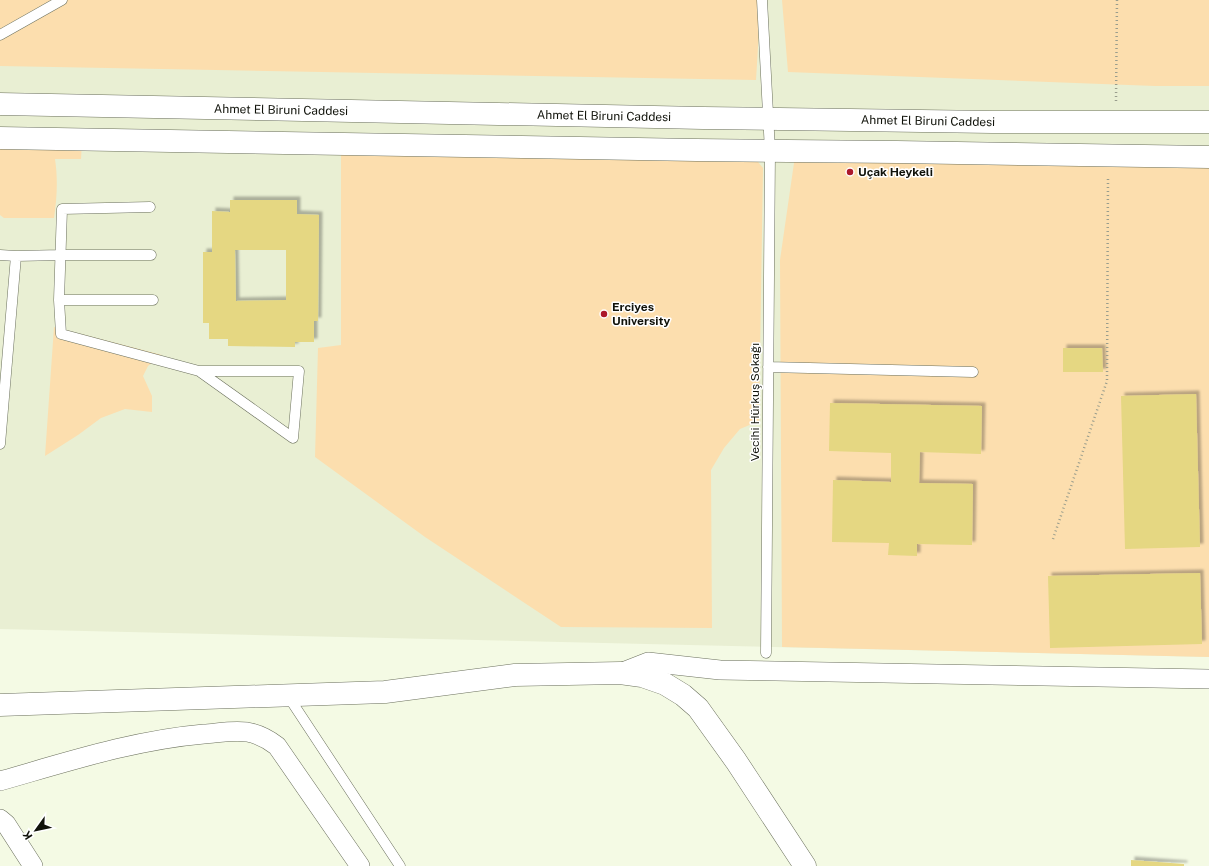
<svg xmlns="http://www.w3.org/2000/svg" width="1209" height="866" viewBox="0 0 1209 866" font-family="'Public Sans',sans-serif">
  <style>
    .built { fill: #e9efd3 }
    .green { fill: #fcdeae }
    .building { fill: #e5d782; fill-rule: evenodd; filter: url(#shadow) }
    .lines { fill: none; stroke-linecap: round; stroke-linejoin: round }
    .service-casing { stroke: #6b705d; stroke-width: 11 }
    .minor-casing { stroke: #6b705d; stroke-width: 20 }
    .tertiary-casing { stroke: #6b705d; stroke-width: 23 }
    .path { stroke: #999d8d; stroke-width: 2.5; stroke-dasharray: 1 3; stroke-linecap: butt }
    .service { stroke: #fff; stroke-width: 10 }
    .minor { stroke: #fff; stroke-width: 19 }
    .tertiary { stroke: #fff; stroke-width: 22 }
    .poi-dot { fill: #ac182b; stroke: #fff; stroke-width: 1.5 }
    .labels { text-anchor: middle; stroke-width: 3; stroke-linejoin: round; paint-order: stroke }
    .street-label { font-size: 12px; fill: #10120a; stroke: #fff }
    .poi-label { font-size: 12px; font-weight: bold; fill: #10120a; stroke: #fff; text-anchor: start }
  </style>
  <defs>
    <filter id="shadow"><feDropShadow dx="3.5" dy="-3.5" stdDeviation="1" flood-color="#0004"/></filter>
  </defs>
  <rect width="100%" height="100%" fill="#f4fae4"/>
  <!-- built -->
  <path class="built" d="M0 0H1209V657L0 629Z"/>
  <!-- green -->
  <path class="green" d="M0 0H759L760 14 756 80 0 66Z
    M782 0H1209V86H1155L788 72Z
    M0 131 82 142 81 159H55C58 179 57 198 54 218H4L0 215Z
    M341 135 744 145 763 168 759 421 740 429 724 448 711 470 712 628 561 627 425 537 315 457 318 348 341 345Z
    M1141 145 1142 157 1209 156V657L782 647 780 260 795 156 809 146Z
    M54 327 162 355 148 366 143 376 152 396V412L125 409 101 418 78 435 45 456Z"/>
  <!-- building -->
  <path class="building" d="M230 200H297V214L319 215 318 321H314V342H295V347L228 346V339H209V323H203V252H212V211L230 212ZM235 250H286V300L236 301Z
    M1063 348H1102L1103 372H1063Z
    M1196 394 1200 547 1125 549 1121 396Z
    M830 403 982 406 981 454 920 452 919 483 973 484 972 545 917 544V556L888 555 889 543 832 542 833 480 891 482V453L829 451Z
    M1200 573 1202 644 1050 648 1048 576Z
    M1131 860 1184 864V866H1131Z"/>
  <g class="lines">
    <!-- service casing -->
    <g class="service-casing">
      <path id="service" d="M762 0 770 151 766 653
        M0 35 62 0
        M150 207 62 209 59 300H153
        M0 255 16 256 0 444
        M16 256 61 255H151
        M59 300 61 334 199 371H299L293 438 199 371
        M768 367 973 372
        M288 696 400 866"/>
    </g>
    <!-- minor casing -->
    <g class="minor-casing">
      <path id="minor" d="M620 673 648 662 720 670 1209 679
        M0 781C67 762 134 740 204 734 218 733 233 730 247 732 258 734 268 739 277 746L360 866
        M0 819 6 824 33 866"/>
    </g>
    <!-- tertiary casing -->
    <g class="tertiary-casing">
      <path id="tertiary" d="M0 104 703 118 992 122H1209
        M0 138 696 150 897 152 1209 157
        M0 705 385 692 515 675 620 673 642 676 665 684 683 695 698 708 736 761 805 866"/>
    </g>
    <!-- path -->
    <path class="path" d="M1116 101 1117 0
      M1053 539 1107 381 1108 177"/>
    <!-- service -->
    <use href="#service" class="service"/>
    <!-- minor -->
    <use href="#minor" class="minor"/>
    <!-- tertiary -->
    <use href="#tertiary" class="tertiary"/>
  </g>
  <!-- markers -->
  <g class="poi-dot">
    <circle cx="850" cy="172" r="4"/>
    <circle cx="604" cy="314" r="4"/>
  </g>
  <g class="labels">
    <!-- street labels -->
    <g class="street-label">
      <text transform="translate(281 110) rotate(1)" y="4">Ahmet El Biruni Caddesi</text>
      <text transform="translate(604 116) rotate(1)" y="4">Ahmet El Biruni Caddesi</text>
      <text transform="translate(928 121) rotate(1)" y="4">Ahmet El Biruni Caddesi</text>
      <text transform="translate(755 402) rotate(-90)" y="4">Vecihi Hürkuş Sokağı</text>
    </g>
    <!-- poi labels -->
    <g class="poi-label">
      <text x="858" y="176">Uçak Heykeli</text>
      <text x="612" y="311">Erciyes<tspan x="612" dy="14">University</tspan></text>
    </g>
  </g>
  <!-- north arrow -->
  <g transform="translate(36 830) rotate(237)" stroke="#ffffff" stroke-width="3" paint-order="stroke">
  <path d="M0-3L7 15L0 10L-7 15Z" fill="#10120a"/>
  <text y="-6" font-size="11" font-weight="bold" text-anchor="middle" fill="#10120a">K</text>
  </g>
</svg>
